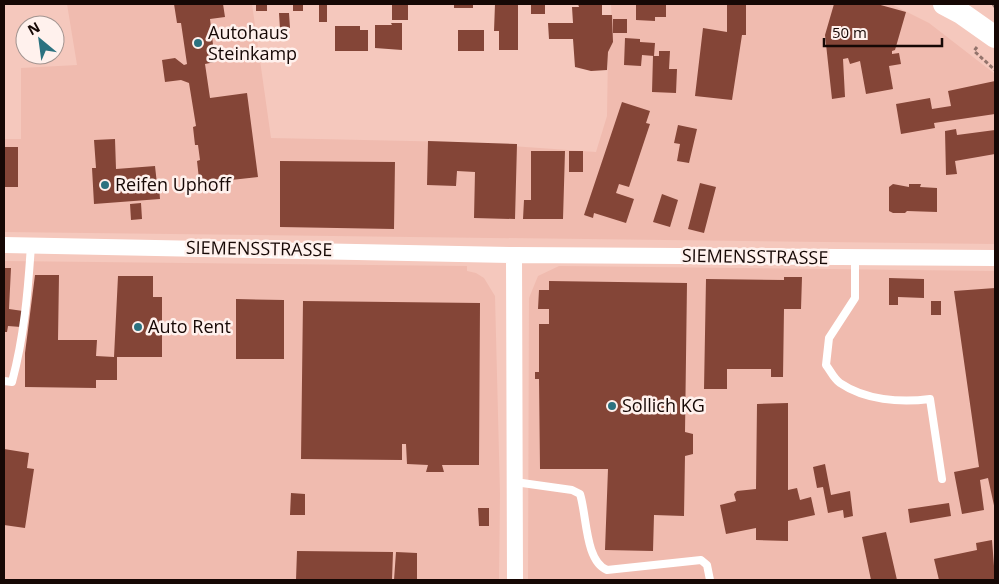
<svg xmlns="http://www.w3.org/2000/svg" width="999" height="584" viewBox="0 0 999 584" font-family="'Open Sans',sans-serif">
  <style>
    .built { fill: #f0bbaf }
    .building { fill: #844537 }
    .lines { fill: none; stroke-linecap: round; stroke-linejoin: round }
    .path { stroke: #93746c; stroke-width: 3; stroke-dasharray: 4 2.5; stroke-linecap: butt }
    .lane { stroke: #fff; stroke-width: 8 }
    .street { stroke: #fff; stroke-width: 16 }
    .secondary { stroke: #fff; stroke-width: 22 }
    .poi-dot { fill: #2c7280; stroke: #fff1ed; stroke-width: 2 }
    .labels { text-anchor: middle; stroke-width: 5; stroke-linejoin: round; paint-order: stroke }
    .poi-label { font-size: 18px; fill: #160805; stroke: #fff1ed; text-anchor: start }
    .street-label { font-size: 18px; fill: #160805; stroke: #fff1ed }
  </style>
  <rect width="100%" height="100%" fill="#f5c8bd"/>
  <!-- built -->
  <path class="built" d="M67 4H252L271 138 457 142 596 152 607 116 608 52 613 42 611 4H891L929 23 995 74V244L4 232V139H21V68L77 65Z
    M4 261 467 266V271L476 273 484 278 495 296 500 494 499 580H4Z
    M559 266 995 271V580H528L529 298 538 276Z"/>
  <!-- building -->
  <path class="building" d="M174 4H223L225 17 210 19 215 62 205 64 210 98 247 93 258 177 213 182V186L200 188 197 161 200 160 198 145H195L193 127 196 126 189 83 181 80 165 82 162 60 175 58 184 65 187 64 181 23H177Z
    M256 4H267V11H256Z
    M293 4H303V11H293Z
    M319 4H327V22H319Z
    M392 4H408V20H392Z
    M454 4H473V8H454Z
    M495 4H518V50H499V31H494Z
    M531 4H545V14H531Z
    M578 4H602V15H612L613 42 608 52 607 70 591 71 575 67 573 39H549L548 23H573L572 7H579Z
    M636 4H666V17H655V21L636 20Z
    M727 4H746V35H742L732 100 695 96 703 28 727 32Z
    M834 4H877L906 12 895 50 892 51V54L899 53 901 64 889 66 893 89 866 94 860 61 850 64 848 58 843 59 845 97 832 99 825 35Z
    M279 13H289L290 28 280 29Z
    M613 19H627V33H613Z
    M391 23H402V50L375 48V25H392Z
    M335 26H360V30H368V51H335Z
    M458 30H484V51H458Z
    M625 38 640 39V42L655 43 654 56 642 55 641 66 624 65Z
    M659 51H670L669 69H677L676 93 652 92 653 56H659Z
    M995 81V114L934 123 935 128 901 134 896 104 930 98 932 109 951 106 948 91Z
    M622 102 650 111 646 123 650 124 629 187 619 184 616 193 634 199 626 223 594 213 593 218 584 215Z
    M678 125 697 129 689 163 677 161 680 144 674 143Z
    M956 129 957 135 995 130V154L955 161 957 174 946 175 945 131Z
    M115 139 116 169 155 166 157 184 129 186V188L159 186 160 199 94 204 92 168H96L94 140Z
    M428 141 517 144 515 219 474 218 475 172 457 171 456 186 427 185Z
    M4 147H18V187H4Z
    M531 151H565L563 219H523L524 200H531Z
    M569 151H583V172H569Z
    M280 161 395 162 394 229 280 227Z
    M700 183 716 187 704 233 688 229Z
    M893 184 909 187V184H921L920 187 937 188V212L907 211 905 213H893L889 211V187Z
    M662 194 678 200 670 227 653 222Z
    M141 203 142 219 131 220 130 204Z
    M4 268H11L9 309 23 311 21 327 8 326 7 332H4Z
    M35 275H59L58 340H97L96 356 114 357 118 276H153V297H162V357H117V380H96V388L25 387V353Z
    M784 277H802L801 309H784L783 377H771V369H727V389H704L706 279 784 280Z
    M889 278 924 279V298L898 297V305H889Z
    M549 281 687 283 685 432 693 434V454L685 456 684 516 654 515 653 551 605 550 608 469H540L539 379H535V372H539V324H549V309H538L539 290H549Z
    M995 288V510L988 478 980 480 984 510 962 514 954 472 979 467 954 291Z
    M236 299 284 300V359H236Z
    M303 301 480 303 479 465H442L444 472H426L428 465 407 464 406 444H402V460L301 459Z
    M931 301H941V315H931Z
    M788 403V490L797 488 800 500 811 497 815 515 788 521V541L756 540V528L726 534 720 505 736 501 734 494 737 491 756 489 757 404Z
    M4 449 29 453 27 468 34 469 25 528 4 525Z
    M825 464 831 495 850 491 853 516 844 518 843 510 828 513 823 487 817 488 813 467Z
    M291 493 305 494V515H290Z
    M949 503 951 516 910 523 908 509Z
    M478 508H489V526H479Z
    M886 532 897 580H871L862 537Z
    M992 540 995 579 939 580 934 559 977 550 976 543Z
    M297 551 393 552 392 580H296Z
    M396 552 417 553V580H394Z"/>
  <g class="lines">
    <!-- path -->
    <path class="path" d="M993 4 995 7
      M977 47 974 51 995 70"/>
    <!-- lane -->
    <path class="lane" d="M855 258V298L829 338 826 365C830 370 834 379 840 383 865 400 900 403 930 399L942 479
      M4 381 12 382C24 337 28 292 31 245
      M515 482 572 490 580 494C587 516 585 561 607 570L701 560 707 565 710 580"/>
    <!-- street -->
    <path class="street" d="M4 245 514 255 995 258
      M514 255 515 580"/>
    <!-- secondary -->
    <path class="secondary" d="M944 4 961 13 995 37"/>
  </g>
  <!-- markers -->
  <g class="poi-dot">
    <circle cx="198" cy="43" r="5"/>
    <circle cx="105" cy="185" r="5"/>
    <circle cx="138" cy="327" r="5"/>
    <circle cx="612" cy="406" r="5"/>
  </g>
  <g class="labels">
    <!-- poi labels -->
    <g class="poi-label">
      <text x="208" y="39">Autohaus<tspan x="208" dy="21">Steinkamp</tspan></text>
      <text x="115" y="191">Reifen Uphoff</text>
      <text x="148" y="333">Auto Rent</text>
      <text x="622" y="412">Sollich KG</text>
    </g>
    <!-- street labels -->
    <g class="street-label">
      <text transform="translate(259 249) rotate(1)" y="6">SIEMENSSTRASSE</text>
      <text transform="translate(755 257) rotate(1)" y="6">SIEMENSSTRASSE</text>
    </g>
  </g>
  <!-- border -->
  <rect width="999" height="584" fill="none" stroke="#160805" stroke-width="10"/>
  <!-- north arrow -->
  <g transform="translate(40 40) rotate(331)"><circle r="24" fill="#fff1ed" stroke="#a29490"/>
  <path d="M0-4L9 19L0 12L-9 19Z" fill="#2c7280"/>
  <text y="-8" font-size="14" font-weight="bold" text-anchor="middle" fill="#160805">N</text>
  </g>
  <!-- scale -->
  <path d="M824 38v8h118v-8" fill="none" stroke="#160805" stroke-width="2.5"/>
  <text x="832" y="38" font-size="15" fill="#160805" stroke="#fff1ed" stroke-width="4" paint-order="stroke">50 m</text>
</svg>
